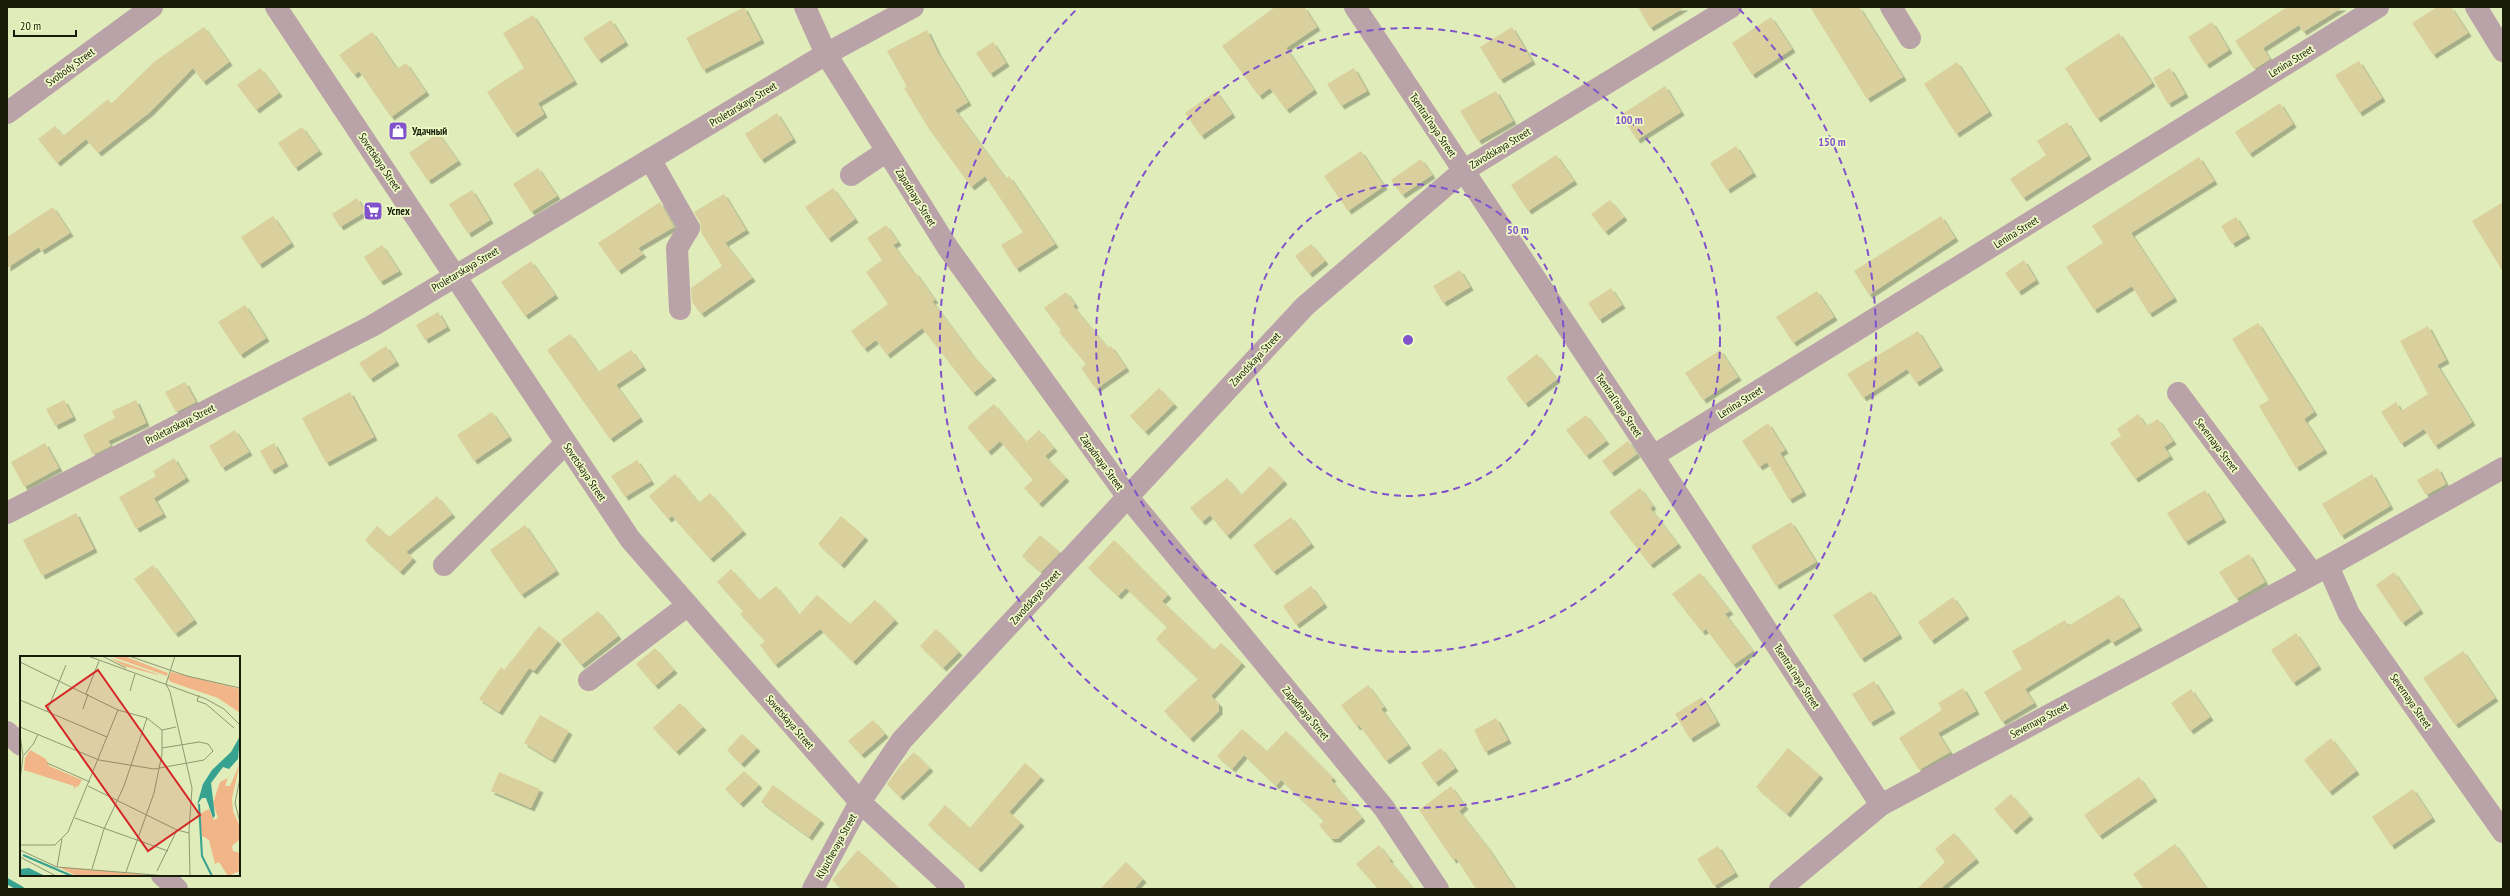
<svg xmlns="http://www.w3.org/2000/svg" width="2510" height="896" viewBox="0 0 2510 896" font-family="'PT Sans Narrow',sans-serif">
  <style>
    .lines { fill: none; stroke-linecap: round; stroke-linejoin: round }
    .stream { stroke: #37a28f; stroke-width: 6 }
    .building { fill: #dad09d; filter: url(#shadow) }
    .minor { stroke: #baa2a9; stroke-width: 22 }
    .ring { fill: none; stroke: #8152cb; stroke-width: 2; stroke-dasharray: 7 5 }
    .labels { text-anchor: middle; stroke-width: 3.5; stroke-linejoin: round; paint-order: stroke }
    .street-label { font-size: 11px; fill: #181b08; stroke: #eefac6 }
    .poi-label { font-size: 11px; font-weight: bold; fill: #181b08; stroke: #eefac6; text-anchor: start }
    .inset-river { fill: none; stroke: #37a28f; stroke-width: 2 }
    .inset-road { fill: none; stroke: #909872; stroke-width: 1 }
    .view { fill: #d62828; fill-opacity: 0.15; stroke: #d62828; stroke-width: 2 }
    .inset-edge { fill: none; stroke: #181b08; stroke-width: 2 }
    .centre { fill: #8152cb; stroke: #eefac6; stroke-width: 2 }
    .ring-label { font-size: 12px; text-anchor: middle; font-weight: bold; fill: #8152cb; stroke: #eefac6; stroke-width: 3.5; stroke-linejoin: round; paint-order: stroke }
  </style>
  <defs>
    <filter id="shadow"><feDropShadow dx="3.5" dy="3.5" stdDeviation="0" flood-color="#0004"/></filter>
  </defs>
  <rect width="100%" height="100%" fill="#e0ecb9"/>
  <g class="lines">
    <!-- stream -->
    <path class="stream" d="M7 881 21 889"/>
  </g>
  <!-- building -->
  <path class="building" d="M744 7 761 40 703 70 686 38Z
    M1275 7H1304L1317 27 1286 48 1314 90 1286 110 1270 88 1259 96 1222 46Z
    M1638 7H1685L1650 28Z
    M1810 7H1859L1903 77 1867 99Z
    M2287 7H2343L2303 32 2299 25 2263 48 2270 59 2254 69 2235 41Z
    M2437 7H2451L2468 33 2433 55 2412 23Z
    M533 15 574 81 538 103 544 114 514 134 487 92 524 68 503 33Z
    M1771 17 1792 49 1752 75 1732 43Z
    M611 20 625 42 598 60 583 38Z
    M2212 22 2229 50 2206 65 2188 37Z
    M204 27 229 62 203 82 193 68 150 112 98 153 86 139 57 163 38 139 55 126 63 136 108 99 111 104 154 62Z
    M1512 27 1532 61 1500 80 1480 47Z
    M927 30 938 53 968 102 955 110 1006 179 1009 176 1055 244 1016 269 1001 245 1023 232 985 176 971 187 929 129 904 88 907 87 887 51Z
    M372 32 397 69 406 63 426 92 391 117 359 71 354 75 339 55Z
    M2119 33 2152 83 2097 119 2065 68Z
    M993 42 1006 63 990 74 976 53Z
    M2359 61 2382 98 2359 113 2335 75Z
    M1957 62 1989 112 1956 134 1924 84Z
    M260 68 279 93 256 110 237 85Z
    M1354 68 1367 91 1341 106 1327 84Z
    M2170 68 2185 94 2168 104 2153 78Z
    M1665 86 1681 112 1637 140 1621 115Z
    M1216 91 1232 114 1201 136 1185 113Z
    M1496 91 1513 121 1478 141 1460 111Z
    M2280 103 2293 124 2249 154 2235 132Z
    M777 113 793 139 761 160 745 134Z
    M2067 122 2088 156 2023 198 2010 179 2046 155 2037 141Z
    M302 127 319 151 295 168 278 143Z
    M438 133 458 161 428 181 409 153Z
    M1736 146 1753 173 1727 190 1710 163Z
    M1361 151 1384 186 1348 211 1324 176Z
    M1556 155 1574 181 1528 211 1511 185Z
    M2199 157 2214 181 2131 233 2174 298 2149 314 2132 286 2094 310 2066 267 2103 243 2092 226Z
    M1421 159 1432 175 1402 195 1391 180Z
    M538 168 557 196 531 212 513 184Z
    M833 188 855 219 828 239 805 207Z
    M472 190 490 220 468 234 449 204Z
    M724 194 746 230 725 243 752 278 701 314 692 302 691 288 722 266 701 232 700 222 694 212Z
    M357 198 365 212 340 227 332 214Z
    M1610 200 1624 217 1605 232 1591 214Z
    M660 202 674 227 638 248 643 254 618 271 598 243Z
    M2503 202V272L2472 221Z
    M53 207 70 233 41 251 39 247 7 268V237Z
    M273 216 291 243 259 265 241 237Z
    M1941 216 1955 238 1869 295 1854 271Z
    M2236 217 2247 235 2232 244 2221 226Z
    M886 225 898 242 893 245 914 273 915 272 935 300 932 301 973 356 993 377 973 393 922 328 887 355 876 340 864 349 851 331 888 304 866 272 882 260 867 238Z
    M1311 244 1325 261 1309 274 1295 256Z
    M382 245 399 271 380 282 364 257Z
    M2024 260 2036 280 2018 292 2005 273Z
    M531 261 555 295 525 316 501 282Z
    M1460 270 1470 287 1443 303 1433 286Z
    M1611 288 1622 305 1599 320 1588 303Z
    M1817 291 1834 317 1793 343 1776 317Z
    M1066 292 1075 304 1073 306 1108 348 1111 346 1126 368 1096 389 1081 368 1086 364 1059 332 1061 330 1044 308Z
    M245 305 266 338 240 355 218 322Z
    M438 312 447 327 425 340 416 325Z
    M2258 323 2314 412 2304 419 2324 450 2296 468 2259 406 2269 400 2232 339Z
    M2428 326 2446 360 2437 365 2472 422 2435 446 2424 429 2401 444 2381 412 2396 402 2401 411 2428 394 2400 341Z
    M1918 331 1940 367 1916 383 1907 369 1863 398 1847 374Z
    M570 334 598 372 631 350 643 367 616 385 640 418 610 439 547 350Z
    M386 346 396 362 370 379 359 363Z
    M1720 350 1738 377 1703 400 1685 373Z
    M1537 354 1557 379 1525 404 1506 378Z
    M185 382 196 402 176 412 165 392Z
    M1159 388 1174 404 1145 432 1130 416Z
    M350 392 374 437 326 463 302 418Z
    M64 400 73 417 55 426 46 409Z
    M136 400 146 423 108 441 111 446 93 455 83 435 115 418 112 411Z
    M994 404 1026 442 1039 430 1054 448 1045 456 1066 478 1039 504 1024 488 1033 480 1000 441 988 452 967 427Z
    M492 412 509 437 474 461 457 435Z
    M2138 414 2146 426 2158 419 2173 441 2164 447 2170 456 2135 479 2110 443 2121 436 2117 429Z
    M1586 415 1606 441 1586 456 1566 430Z
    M1768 423 1785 450 1780 453 1803 492 1789 500 1767 462 1759 467 1742 441Z
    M235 430 249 452 222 468 209 446Z
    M1628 441 1637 454 1611 473 1602 461Z
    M45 443 59 468 24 487 11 462Z
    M274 443 285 463 271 471 260 451Z
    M174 458 186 478 154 498 163 514 136 529 119 497 156 476 153 471Z
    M637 460 651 481 625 497 611 476Z
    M1270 466 1284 481 1227 536 1210 515 1202 522 1190 508 1227 478 1241 495Z
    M2438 468 2446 484 2426 495 2417 480Z
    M675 474 699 503 710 493 743 531 710 559 672 516 668 519 649 496Z
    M2372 474 2390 506 2341 536 2322 504Z
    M1640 488 1653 506 1650 508 1678 544 1650 565 1609 512Z
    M2205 490 2223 519 2185 542 2167 513Z
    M437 496 452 514 406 552 413 558 400 572 365 540 377 526 389 537Z
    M76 513 94 549 42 576 23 540Z
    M841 516 865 537 841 565 818 544Z
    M1291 517 1311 544 1273 572 1253 545Z
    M1791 522 1816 562 1776 586 1751 546Z
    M525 525 556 571 521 595 490 550Z
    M1040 535 1060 552 1041 572 1022 556Z
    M1114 540 1168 595 1162 601 1214 650 1221 643 1242 663 1211 696 1219 704V711L1190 739 1164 711 1198 679 1156 639 1167 627 1126 588 1118 596 1088 568Z
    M2249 554 2265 582 2236 599 2219 572Z
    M153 565 194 620 175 634 134 579Z
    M731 569 759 600 776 586 799 615 817 595 850 624 875 600 895 620 853 662 820 629 775 665 760 645 765 641 740 614 743 611 717 582Z
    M2394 572 2420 610 2402 623 2376 585Z
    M1700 573 1730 611 1725 614 1753 651 1733 665 1706 629 1702 632 1672 594Z
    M1311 586 1324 604 1296 625 1283 606Z
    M1871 591 1899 635 1861 659 1833 615Z
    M2119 595 2139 627 2112 643 2109 638 2025 689 2034 703 2002 722 1984 692 2022 669 2012 651 2065 620 2068 626Z
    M1953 597 1966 616 1931 641 1918 622Z
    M598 611 618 636 581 665 561 640Z
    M539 626 558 641 534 671 529 668 499 712 479 699 501 667 504 670Z
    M936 629 959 652 943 668 920 646Z
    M2296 633 2318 666 2293 683 2271 650Z
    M655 648 674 670 655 686 636 664Z
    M2463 651 2495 698 2455 725 2423 678Z
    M1874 681 1892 710 1870 723 1852 694Z
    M1368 685 1384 707 1381 709 1408 745 1386 761 1359 725 1357 727 1341 705Z
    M1963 688 1976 711 1938 733 1950 752 1919 770 1899 738 1942 710 1938 703Z
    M2191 689 2210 717 2190 731 2171 703Z
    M1702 697 1717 722 1690 739 1675 714Z
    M680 703 703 727 676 752 653 728Z
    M540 715 569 731 552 760 524 743Z
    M1496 718 1508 740 1485 752 1474 730Z
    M873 720 885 734 861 755 848 741Z
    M1242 729 1267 751 1286 731 1333 778 1331 780 1362 818 1337 839H1331L1319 825 1324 821 1281 780 1276 786 1244 755 1232 769 1217 756Z
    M742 734 757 748 741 764 727 750Z
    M2331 738 2356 771 2329 792 2304 760Z
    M1441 748 1455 768 1435 783 1421 763Z
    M1788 748 1820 775 1787 814 1756 787Z
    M914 752 930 768 900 797 887 784 900 766Z
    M1025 763 1041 777 1009 812 1021 823 978 869 928 825 945 805 970 828Z
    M744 771 759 785 740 804 725 789Z
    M499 772 540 789 531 808 491 791Z
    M2139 777 2154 798 2099 836 2084 815Z
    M773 785 821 820 809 837 761 802Z
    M1451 786 1465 806 1459 811 1488 848 1515 889H1476L1456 858 1453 860 1419 810Z
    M2413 789 2432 818 2391 846 2372 817Z
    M2011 794 2030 816 2013 831 1994 809Z
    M1954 833 1976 859 1940 889H1917L1945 862 1935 849Z
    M2175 844 2207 889H2144L2133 874Z
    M1379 845 1390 859 1389 860 1414 889H1378L1356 864Z
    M1718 846 1735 873 1714 886 1697 859Z
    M858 850 878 868 900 889H843L832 880Z
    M1126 862 1143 879 1134 889H1100Z"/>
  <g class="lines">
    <!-- minor -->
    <path class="minor" d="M276 7 630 539 860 802 954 889
      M805 7 826 54 948 248 1127 496 1384 808 1438 889
      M1355 7 1653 456 1881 805
      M1891 7 1910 38
      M2476 7 2503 51
      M7 113 152 7
      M650 159 689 228 677 248 680 309
      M851 175 887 151
      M2178 393 2313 574
      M1653 456 2378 7
      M7 513 372 326 826 54 913 7
      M444 565 566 443
      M2328 566 2349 614 2503 832
      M589 680 688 605
      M7 732 21 745
      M162 875 177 889
      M813 889 860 802 902 740 1305 306 1463 171 1731 7
      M1780 889 1881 805 2328 566 2503 468"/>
  </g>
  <!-- distance rings -->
  <g class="ring">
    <circle cx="1408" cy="340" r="156"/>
    <circle cx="1408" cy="340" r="312"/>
    <path d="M1739 9A468 468 0 1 1 1077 9"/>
  </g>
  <!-- icons -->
  <defs>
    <g id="shop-square" transform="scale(1)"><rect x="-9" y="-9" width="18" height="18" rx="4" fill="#8152cb" stroke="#eefac6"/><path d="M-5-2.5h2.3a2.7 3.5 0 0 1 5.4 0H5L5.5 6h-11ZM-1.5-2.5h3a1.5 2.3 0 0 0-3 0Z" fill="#fff"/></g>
    <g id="supermarket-square" transform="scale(1)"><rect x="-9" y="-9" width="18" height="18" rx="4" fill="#8152cb" stroke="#eefac6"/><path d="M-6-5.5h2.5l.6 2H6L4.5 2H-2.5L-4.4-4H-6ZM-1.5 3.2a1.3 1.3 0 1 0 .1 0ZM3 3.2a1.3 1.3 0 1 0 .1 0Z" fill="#fff"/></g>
  </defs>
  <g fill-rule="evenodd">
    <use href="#shop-square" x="398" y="131"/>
    <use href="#supermarket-square" x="373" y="211"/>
  </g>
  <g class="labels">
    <!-- street labels -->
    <g class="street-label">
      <text transform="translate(2291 61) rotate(-32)" y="4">Lenina Street</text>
      <text transform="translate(70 67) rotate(-36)" y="4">Svobody Street</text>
      <text transform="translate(743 104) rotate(-31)" y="4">Proletarskaya Street</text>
      <text transform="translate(1433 125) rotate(56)" y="4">Tsentral'naya Street</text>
      <text transform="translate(1500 148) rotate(-31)" y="4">Zavodskaya Street</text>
      <text transform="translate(380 162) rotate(56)" y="4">Sovetskaya Street</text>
      <text transform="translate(916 197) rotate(58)" y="4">Zapadnaya Street</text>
      <text transform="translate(2016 232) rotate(-32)" y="4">Lenina Street</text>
      <text transform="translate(465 269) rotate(-31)" y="4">Proletarskaya Street</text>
      <text transform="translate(1255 359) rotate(-47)" y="4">Zavodskaya Street</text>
      <text transform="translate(1740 402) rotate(-32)" y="4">Lenina Street</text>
      <text transform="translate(1619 405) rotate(56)" y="4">Tsentral'naya Street</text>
      <text transform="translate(180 424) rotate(-27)" y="4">Proletarskaya Street</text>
      <text transform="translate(2217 445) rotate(53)" y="4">Severnaya Street</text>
      <text transform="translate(1102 462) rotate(54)" y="4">Zapadnaya Street</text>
      <text transform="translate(585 472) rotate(56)" y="4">Sovetskaya Street</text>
      <text transform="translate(1035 597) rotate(-48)" y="4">Zavodskaya Street</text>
      <text transform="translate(1797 676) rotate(57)" y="4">Tsentral'naya Street</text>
      <text transform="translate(2411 701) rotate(55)" y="4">Severnaya Street</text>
      <text transform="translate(1306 713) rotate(50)" y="4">Zapadnaya Street</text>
      <text transform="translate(2039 720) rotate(-28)" y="4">Severnaya Street</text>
      <text transform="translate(790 722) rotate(49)" y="4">Sovetskaya Street</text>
      <text transform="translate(836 846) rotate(-61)" y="4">Klyuchevaya Street</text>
    </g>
    <!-- poi labels -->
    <g class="poi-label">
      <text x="412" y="135">Удачный</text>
      <text x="387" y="215">Успех</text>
    </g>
  </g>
  <!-- overview -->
  <g transform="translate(20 656)">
    <rect width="220" height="220" fill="#e0ecb9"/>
    <path d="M90 0H104L148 17 147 20ZM90 2 137 18 138 19 104 10ZM151 16 220 33V57L198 42 151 26 148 23ZM10 94 26 103 29 110 62 124 58 131 56 130 54 134V130L4 114 5 102ZM220 107 212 142 213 155 220 171V183L212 190 213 195 220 197V215L208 220 199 206 195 208 189 184 182 180 179 158 189 153 194 164 198 162 193 147 200 126 208 122 205 130H210ZM39 211 141 220H56Z" fill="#f1b588"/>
    <path d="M220 80 218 103 209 113 203 111 191 127 195 160 193 162 186 142H182L177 149 183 128 192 114 211 96ZM9 212 21 218 26 220H0V213Z" fill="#37a28f"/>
    <path class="inset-river" d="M179 148 182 200 192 220M3 199 52 220"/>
    <path class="inset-road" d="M68 0 186 43 204 53 220 69M82 0 106 12M109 0 167 20 220 32M155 0 146 28 150 36 172 132 169 174 170 220M0 6 98 54 127 62 142 74 156 71M110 35 115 18M66 38 79 5M179 39 177 45 186 48 214 72M0 44 87 81M63 53 68 38M27 55 46 9M0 71 79 104 134 113 184 104 193 95 188 88 179 86 142 92M0 79 3 100 0 124M4 99 14 87 18 78M27 107 70 126M220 122 215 147 220 166M68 130 157 174 169 177M55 162 148 195M0 189H35L48 176 98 54M0 194 37 211 147 220M0 201 36 220M37 211 42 183M72 213 84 173 104 130 127 62M137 215 157 174M106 216 134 137 142 98V74"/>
    <path class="view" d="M78 14 180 159 128 195 26 50Z"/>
    <rect width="220" height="220" class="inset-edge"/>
  </g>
  <circle cx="1408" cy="340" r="6" class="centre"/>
  <g class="ring-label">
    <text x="1629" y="124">100 m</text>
    <text x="1832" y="146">150 m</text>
    <text x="1518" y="234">50 m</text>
  </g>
  <!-- border -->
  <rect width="2510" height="896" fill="none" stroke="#181b08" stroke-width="16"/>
  <!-- scale -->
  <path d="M14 30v6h62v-6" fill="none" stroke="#181b08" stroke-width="2"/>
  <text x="20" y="30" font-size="12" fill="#181b08" stroke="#eefac6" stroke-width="3" paint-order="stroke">20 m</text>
</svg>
